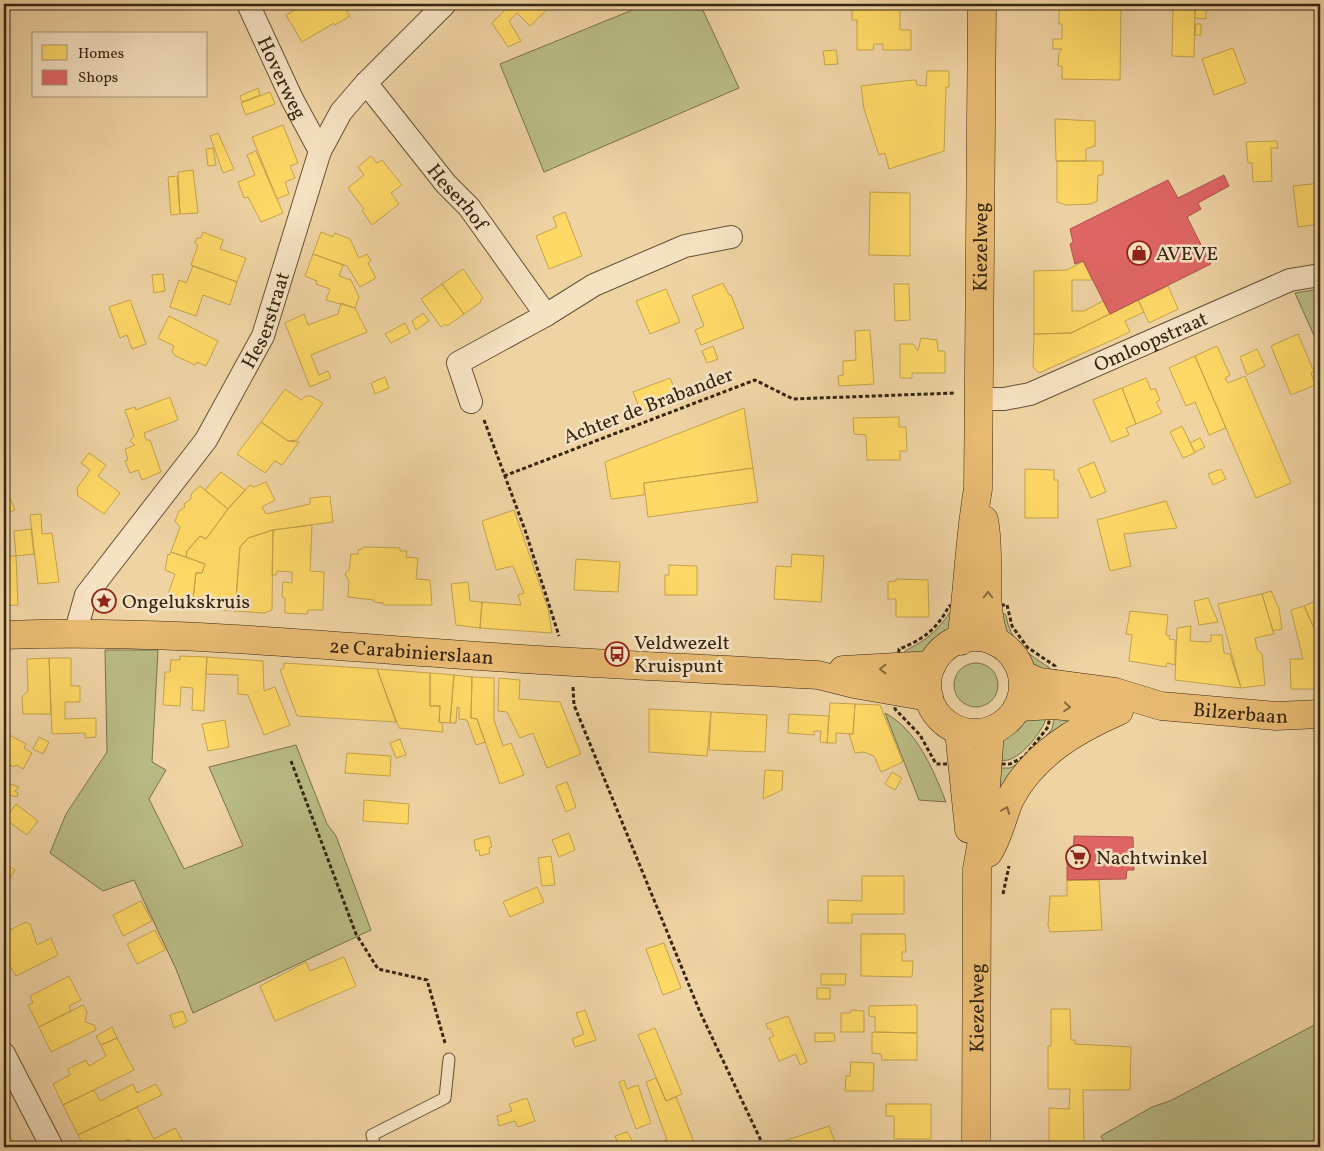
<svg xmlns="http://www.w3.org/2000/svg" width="1324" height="1151" viewBox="0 0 1324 1151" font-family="Vollkorn,serif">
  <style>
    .green { fill: #babc85; stroke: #78714b }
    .homes { fill: #ffd966; stroke: #c3a34c }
    .shops { fill: #e06666; stroke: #ad534c }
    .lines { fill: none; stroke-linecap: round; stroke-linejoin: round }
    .lane-casing { stroke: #645136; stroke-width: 13 }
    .street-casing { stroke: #645136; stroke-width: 24 }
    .primary-casing { stroke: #362611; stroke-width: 29 }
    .path { stroke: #362611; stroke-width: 3; stroke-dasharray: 4 2.5; stroke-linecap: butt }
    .lane { stroke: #f5e2c3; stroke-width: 11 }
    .street { stroke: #f5e2c3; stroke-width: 22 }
    .primary { stroke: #e8ba72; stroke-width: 28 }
    .oneway { stroke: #86693d }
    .labels { text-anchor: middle; stroke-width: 5; stroke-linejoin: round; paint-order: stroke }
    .street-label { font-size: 20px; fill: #362611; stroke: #f5e2c3 }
    .poi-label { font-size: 20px; fill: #362611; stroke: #f5e2c3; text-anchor: start }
  </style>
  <rect width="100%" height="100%" fill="#efd3a3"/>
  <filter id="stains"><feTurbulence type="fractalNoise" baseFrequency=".004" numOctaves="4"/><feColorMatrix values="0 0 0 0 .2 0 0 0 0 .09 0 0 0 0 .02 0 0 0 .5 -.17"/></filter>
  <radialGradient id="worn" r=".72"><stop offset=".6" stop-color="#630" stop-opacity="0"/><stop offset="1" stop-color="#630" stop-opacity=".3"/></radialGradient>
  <!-- green -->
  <path class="green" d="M647 4H700L739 88 544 172 500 64Z
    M1320 289V349L1295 293Z
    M952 609 956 621C942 642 927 654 902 660L905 651C928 639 938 631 952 609Z
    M997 609 1006 615C1010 642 1028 654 1050 668L1052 672H1042L1024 657 1006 635Z
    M105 650H158L152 762 166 770 149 799 184 869 243 846 209 767 296 745 327 824 336 836 371 930 193 1013 176 969 134 880 103 891 50 853 66 814 107 752Z
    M954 685a22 22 0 1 1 44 0a22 22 0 1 1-44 0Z
    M885 713C917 730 933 769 946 802L919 800Z
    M1047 714C1046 728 1022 757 1008 760 1005 761 999 760 996 760 999 734 1022 718 1047 714Z
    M1055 715 1089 717 1041 742 1052 729Z
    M1019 763 988 843 995 768H1010Z
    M1320 1022V1147H1106L1101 1136 1152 1107 1170 1101Z"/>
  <!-- homes -->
  <path class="homes" d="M305 4H342L350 16 335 25 334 23 302 42 286 15Z
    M509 4H553L530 26 517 13 509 21 521 41 508 47 492 23 510 5Z
    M852 4H900V30H911V50H883V44H874L873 50H857V20H852Z
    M1062 4H1121L1120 80 1062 79V66H1058L1059 52 1062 49H1053V39H1062V24H1059V10H1062Z
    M1173 4H1195L1194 57 1172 56Z
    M1195 4H1206V19L1195 18Z
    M1196 24H1201V35H1195Z
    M1233 48 1246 83 1214 95 1202 59Z
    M836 50 838 64 825 65 823 51Z
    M927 71H949V87H946L944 151 889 169 885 153 879 155 864 109 861 86 913 80H916L917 85 926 86Z
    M258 88 260 95 242 102 240 96Z
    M270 92 275 104 246 115 241 103Z
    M1055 119 1095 121V146L1086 149V161H1056Z
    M283 125 298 163 290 166 295 178 285 182 289 194 277 199 252 137Z
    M218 133 234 169 223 173 210 136Z
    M1277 141 1278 148H1271L1272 181 1253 182 1252 163H1248L1246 142Z
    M213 148 216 165 208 166 206 149Z
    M256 151 283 213 261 222 248 197 244 198 238 182 255 175 247 155Z
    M371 156 377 163 382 160 402 185 391 193 399 204 372 225 362 211 364 209 348 188 364 175 358 167Z
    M1057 161H1103V175H1098L1097 201 1091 204 1066 205 1057 202Z
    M193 170 198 213 180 214 178 172Z
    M177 176 180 214 171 215 168 177Z
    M1320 183V224L1298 227 1293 186Z
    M870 192 910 193V256L869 255Z
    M565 212 582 256 549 269 536 236 557 227 553 217Z
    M203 232 223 240 220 249 246 258 237 282 191 265 198 245 195 243 197 238H201Z
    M321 232 333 237 335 233 350 239 359 258 367 254 371 261 368 263 376 278 360 287 347 266 313 254Z
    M313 254 343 265 339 276 351 280 359 297 355 308 326 300 330 289 316 284 317 281 305 276Z
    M1084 261 1092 280H1072V311H1084L1103 301 1110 314 1071 333 1034 334V271L1067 270Z
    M193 266 237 282 230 305 203 295 196 316 170 307 179 280 186 283Z
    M463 269 483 298 480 300 481 302 464 314 442 284Z
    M163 274 165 291 154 293 152 275Z
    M723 283 729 295H731L744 328 701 345 695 330 704 326 692 296Z
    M442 284 464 314 447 326 445 324 441 327 421 299Z
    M894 284H909L910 320 895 321Z
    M1168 286 1178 309 1149 323 1138 300Z
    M666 289 680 322 650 334 636 301Z
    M130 300 146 344 132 349 127 335 120 338 109 307Z
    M1138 300 1144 312 1125 321 1130 332 1039 373 1033 367 1034 334 1071 333Z
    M341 303 355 308 367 332 311 355 319 375 328 371 331 378 310 387 285 323 304 314 308 325 338 314Z
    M423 313 429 321 416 330 412 321Z
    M169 316 218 341 206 366 197 362 195 365 174 355 172 351 174 346 158 338Z
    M405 323 410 333 391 343 385 334Z
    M870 330 874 384 839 386 838 376 843 375V361L856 360 855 331Z
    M1298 334 1314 372 1311 373 1315 385 1291 395 1271 346Z
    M921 338 937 340 938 351H945V373H912V378H900V344H913L918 351Z
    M713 346 718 359 707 363 702 351Z
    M1217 346 1230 375 1225 378 1228 383 1245 376 1291 483 1256 498 1195 356Z
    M1257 349 1265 366 1247 375 1240 357Z
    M1195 356 1226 428 1209 435 1195 402 1186 406 1169 368Z
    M385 377 389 388 375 394 371 383Z
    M670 378 678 396 641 412 633 392Z
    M1146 378 1151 390 1155 388 1160 400 1156 402 1162 413 1136 424 1122 388Z
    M1122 388 1136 424 1126 428 1129 435 1111 442 1093 400Z
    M285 389 301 400 306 396H311L323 403 297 440 288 441 261 422Z
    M170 397 178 420 144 433 146 440H150L161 472 142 480 138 470 130 473 125 461 128 460 125 449 135 445 130 441 134 436 125 410 135 407 136 410Z
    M744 408 753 468 644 483V495L611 499 605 462Z
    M899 417V427H906L907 451H900V460H867L866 435 854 434 853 418Z
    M261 422 288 441 299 442 282 465 275 461 265 473 237 454Z
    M1182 426 1195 453 1183 458 1170 432Z
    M1200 438 1205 447 1195 452 1190 443Z
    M89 453 106 465 98 476 120 493 104 514 78 496 77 488 90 470 81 463Z
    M1094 462 1106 492 1091 498 1078 469Z
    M753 468 758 502 648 517 644 483Z
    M1025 469 1054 470V480H1058V518H1025Z
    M1221 469 1226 479 1213 485 1208 474Z
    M221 472 245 490 228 509 205 490Z
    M266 482 275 500 262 507 266 514 310 504V498L330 496 333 522 273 530 248 538 240 547 235 611 192 608 196 573H202L205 564 186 557 187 551 200 536 206 539 228 509 250 485 254 487Z
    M200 486 228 509 206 539 200 536 187 551 186 557 171 552 180 527 175 521 179 511 185 507 184 504 190 500 192 493Z
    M7 491 15 510 4 514V492Z
    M1166 501 1177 528 1124 534 1131 566 1110 571 1097 520Z
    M514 510 548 609 552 633 480 628 482 602 521 605 518 595 524 593 513 566 496 570 482 521Z
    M41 514 42 534 52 533 59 582 38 584 30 515Z
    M312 525 310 571 324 572 323 610H308L307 614 285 613V598L282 597 283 582 292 583V572L277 571 276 575H272L273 530Z
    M31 529 34 554 16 556 14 531Z
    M273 530 272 610 264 613 235 611 240 547 248 538Z
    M363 547 400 548V551H407L406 557 418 558 416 579 430 580 432 605H384L383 603 374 602V600L348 597 349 581 345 574 349 570 351 554H358V550L362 549Z
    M171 552 205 564 202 573H196L192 608 164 606 175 574 165 570 168 554 170 555Z
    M792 554 824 556 821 602 774 599 776 566 791 567Z
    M4 556H16L18 605 4 606Z
    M576 559 620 562 618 592 574 590Z
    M669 565 697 566V595H665V575H669Z
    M896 579 928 580 929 617H896V599H888V582L896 581Z
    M468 582 470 601 482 602 480 628 456 625 451 584Z
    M1271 591 1279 608 1282 629 1273 631 1262 594Z
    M1262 594 1274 634 1255 638 1257 649 1262 654 1265 685 1241 688 1218 604Z
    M1208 598 1218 622 1199 625 1194 601Z
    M1318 600 1320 605V641L1304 606Z
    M1304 606 1320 641V689H1291L1290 659H1303L1291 610Z
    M1130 611 1168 615 1166 635 1170 636 1169 639 1175 640V665L1167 663 1166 667 1129 661 1132 635 1126 634Z
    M1191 626 1190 641 1208 642 1211 641V635H1222L1224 653 1230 654 1241 688 1175 680 1177 628Z
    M180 656 207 657 204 711 192 710 193 688 181 687 180 706 163 705 165 672H170L171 660H180Z
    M207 657 263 661 264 691 275 687 290 725 264 735 248 695 238 694V675L206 674Z
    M49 658 51 714H23L22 697 28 691 27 659Z
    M49 658H71V686H80V702H65V719L96 718V737L85 738V733L52 734Z
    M284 663 377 669 396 722 297 716 280 670 284 668Z
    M377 669 430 673V706H440L439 722 442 723 443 732 399 728Z
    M430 673 454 675 450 723 439 722 440 706H430Z
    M454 675 472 677 471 718 477 719 485 742 476 745 467 720 459 719V707H457L456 723H450Z
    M472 677 494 678V720L503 746 511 743 524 775 500 784 477 719 471 718Z
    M499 678 520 680 519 699 560 702 581 754 547 768 533 733 520 738 507 712 498 711Z
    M830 703 855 704 853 734 836 733V743H827Z
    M855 704 880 705 903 762 881 772 874 756 864 752 855 753 849 734H853Z
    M649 709 711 712 707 756 649 752Z
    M711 712 767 715 765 752 709 750Z
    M789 714 829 716 827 743 820 742 821 731H814V735L788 733Z
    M225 720 229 747 208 751 202 724Z
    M4 732 26 744 24 748 32 753 23 769 16 765 14 767 4 762Z
    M39 737 49 742 43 754 33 749Z
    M400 739 406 755 396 758 390 743Z
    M347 753 391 756 390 776 345 773Z
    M765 770 783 771 782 790 763 799Z
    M892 772 902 778 895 790 885 784Z
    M4 782 19 787 15 791 18 793 17 797 4 794Z
    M567 782 576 807 566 812 556 786Z
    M364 800 409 804 408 824 363 821Z
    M16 804 38 821 27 835 5 819Z
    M569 833 575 850 559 857 552 840Z
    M489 836 492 847 489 848 490 853 480 856 479 850 476 851 474 840Z
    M551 856 555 885 542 886 538 858Z
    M4 863 15 870 4 887Z
    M862 876H904V914H852V923H828V900L862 901Z
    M1067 880H1099L1102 930 1050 932 1048 925 1050 896H1067Z
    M537 887 544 902 510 917 503 902Z
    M141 901 152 921 123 936 113 915Z
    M26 922 30 924 37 945 51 938 58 955 16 976 4 956V933Z
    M155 930 165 950 137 964 127 944Z
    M861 934H905L906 952H902V961H913L912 977 861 976Z
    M664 943 681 988 663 995 646 949Z
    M344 957 356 986 275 1021 260 986 306 962 310 971Z
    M821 974H846L845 985H821Z
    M69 976 81 1000 69 1006 71 1011 39 1027 28 1005 33 1003 30 996Z
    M817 988H830V999H817Z
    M83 1005 87 1012 85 1022 94 1025 96 1030 51 1052 39 1027Z
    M917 1005V1033L875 1032V1017L869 1016V1006Z
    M1051 1009H1070L1071 1040H1075V1044L1131 1047 1130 1090H1083L1084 1147H1049V1108L1069 1109 1070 1089H1048V1046H1051Z
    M585 1010 596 1040 575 1047 572 1039 584 1034 576 1013Z
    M851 1010 864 1011V1032H841V1013H850Z
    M183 1011 187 1022 174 1028 170 1015Z
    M788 1016 807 1062 800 1065 796 1054 779 1061 769 1038 774 1036 770 1028 768 1029 766 1024Z
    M112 1027 117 1038 101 1045 96 1036Z
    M655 1028 682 1094 666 1101 638 1035Z
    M875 1032 917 1033V1060H882L881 1054 872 1053V1033Z
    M815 1033H834L835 1041 815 1042Z
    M117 1038 134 1070 63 1105 53 1084 70 1075 68 1069 86 1060 89 1066 106 1056 101 1045Z
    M851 1062 874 1063 873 1091H845L846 1076H850Z
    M656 1078 666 1101 676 1097 696 1147H648L667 1140 646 1082Z
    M624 1080 627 1089 638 1085 651 1123 636 1129 619 1082Z
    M133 1084 137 1093 156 1084 162 1095 78 1135 63 1105 94 1090 100 1101Z
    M527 1098 535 1121 518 1127 515 1121 499 1126 497 1116 512 1111 509 1104Z
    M886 1104H931V1139H894V1116H886Z
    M137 1107 154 1139 175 1128 186 1147H133L129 1139 114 1147H84L78 1135Z
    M4 1124 14 1143 6 1147H4Z
    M829 1126 837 1147H779L778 1143Z
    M627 1132 636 1147H616L619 1146 615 1136Z"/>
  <!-- shops -->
  <path class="shops" d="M1224 175 1229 186 1198 203 1201 209 1187 217 1211 264 1110 314 1083 261 1075 264 1070 244 1073 242 1070 229 1168 180 1178 198Z
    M1074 836 1133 837 1134 870H1127L1126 879 1067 880V861L1073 860Z"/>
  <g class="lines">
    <!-- lane casing -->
    <g class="lane-casing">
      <path id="lane" d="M375 1147 372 1135 445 1098 449 1059"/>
    </g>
    <!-- street casing -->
    <g class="street-casing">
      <g id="street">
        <path id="s1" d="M248 4 292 99 320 151"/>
        <path id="s2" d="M366 83 446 184 469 207 546 315"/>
        <path id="s3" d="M980 399H1004L1030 394 1290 280 1320 275"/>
        <path d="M471 402 458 363 546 315 594 285 685 246 731 237"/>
        <path id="s4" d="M75 634 86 595 206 440 263 336 320 151 341 112 366 83 445 4"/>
        <path d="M4 1054 52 1147"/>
      </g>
    </g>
    <!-- primary casing -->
    <g class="primary-casing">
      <g id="primary">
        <path d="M984 520C992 560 980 604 996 642"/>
        <path id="s5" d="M4 635C154 629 301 644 450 654 573 663 695 668 818 675L854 684 929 697"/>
        <circle cx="975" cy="685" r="48"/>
        <path id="s6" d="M961 641C968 590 969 540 978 489L982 4"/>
        <path d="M843 670 932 665"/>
        <path id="s7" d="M1023 675 1039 682 1115 692 1161 706 1276 716 1320 714"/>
        <path d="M1019 707 1053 705 1117 711"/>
        <path d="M959 731 969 829"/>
        <path d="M988 853C999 837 1002 817 1010 799 1033 755 1075 730 1119 711"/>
        <path id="s8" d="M976 1147 977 869 982 841 990 731"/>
      </g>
    </g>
    <!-- path -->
    <path class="path" d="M484 420 525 530 559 636
      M504 476 755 380 793 399 954 393
      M1007 605 1012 626 1027 647 1055 666 1056 684 1048 727 1024 757 1010 764H936L920 735 895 709 899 649C923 640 937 629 949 606Z
      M573 687 574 705 700 1012 764 1147
      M291 761 356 934 378 969 427 980 445 1043
      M1003 894 1009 866"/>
    <!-- lane -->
    <use href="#lane" class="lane"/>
    <!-- street -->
    <use href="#street" class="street"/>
    <!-- primary -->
    <use href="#primary" class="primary"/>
  </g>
  <!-- one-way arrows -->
  <defs><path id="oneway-chevron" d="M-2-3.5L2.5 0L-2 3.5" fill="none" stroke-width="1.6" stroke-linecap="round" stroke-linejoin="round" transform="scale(1.25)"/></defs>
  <g class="oneway">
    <use href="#oneway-chevron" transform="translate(988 595) rotate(-90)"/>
    <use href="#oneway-chevron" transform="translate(883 669) rotate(-180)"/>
    <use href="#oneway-chevron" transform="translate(1067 707) rotate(5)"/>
    <use href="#oneway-chevron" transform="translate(1006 810) rotate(-69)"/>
  </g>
  <!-- icons -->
  <defs>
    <g id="shop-ring" transform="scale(1.25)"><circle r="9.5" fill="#f5e2c3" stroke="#8f2418" stroke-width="1.5"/><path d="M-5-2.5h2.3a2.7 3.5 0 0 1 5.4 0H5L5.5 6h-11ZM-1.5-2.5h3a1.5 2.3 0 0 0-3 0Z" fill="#8f2418"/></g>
    <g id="sight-ring" transform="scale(1.25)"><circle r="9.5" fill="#f5e2c3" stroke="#8f2418" stroke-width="1.5"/><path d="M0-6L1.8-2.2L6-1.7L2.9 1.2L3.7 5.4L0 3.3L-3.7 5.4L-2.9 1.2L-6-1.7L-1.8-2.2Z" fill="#8f2418"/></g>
    <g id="bus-ring" transform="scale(1.25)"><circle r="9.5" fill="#f5e2c3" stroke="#8f2418" stroke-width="1.5"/><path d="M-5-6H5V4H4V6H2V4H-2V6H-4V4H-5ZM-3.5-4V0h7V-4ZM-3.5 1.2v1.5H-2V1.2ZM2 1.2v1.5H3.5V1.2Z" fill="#8f2418"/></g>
    <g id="supermarket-ring" transform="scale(1.25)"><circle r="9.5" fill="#f5e2c3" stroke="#8f2418" stroke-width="1.5"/><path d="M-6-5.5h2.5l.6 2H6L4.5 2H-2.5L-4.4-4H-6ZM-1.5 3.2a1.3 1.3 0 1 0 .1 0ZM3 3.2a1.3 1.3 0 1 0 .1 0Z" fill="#8f2418"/></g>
  </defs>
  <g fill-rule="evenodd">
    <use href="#shop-ring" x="1139" y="253"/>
    <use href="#sight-ring" x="104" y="601"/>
    <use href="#bus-ring" x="617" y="654"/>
    <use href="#supermarket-ring" x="1078" y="857"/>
  </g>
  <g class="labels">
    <!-- street labels -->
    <g class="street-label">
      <text dy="7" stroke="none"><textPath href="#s1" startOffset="81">Hoverweg</textPath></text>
      <text dy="7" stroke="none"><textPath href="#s2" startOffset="146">Heserhof</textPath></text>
      <text dy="7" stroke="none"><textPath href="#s6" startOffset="395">Kiezelweg</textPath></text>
      <text dy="7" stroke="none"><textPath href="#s4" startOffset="371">Heserstraat</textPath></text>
      <text dy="7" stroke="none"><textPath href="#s3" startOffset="182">Omloopstraat</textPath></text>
      <text transform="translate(648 405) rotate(-21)" y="7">Achter de Brabander</text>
      <text dy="7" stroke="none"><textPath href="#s5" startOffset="408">2e Carabinierslaan</textPath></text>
      <text dy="7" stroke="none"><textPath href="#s7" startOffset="222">Bilzerbaan</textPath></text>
      <text dy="7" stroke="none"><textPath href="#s8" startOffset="139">Kiezelweg</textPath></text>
    </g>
    <!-- poi labels -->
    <g class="poi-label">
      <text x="1156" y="260">AVEVE</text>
      <text x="122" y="608">Ongelukskruis</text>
      <text x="634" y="649">Veldwezelt<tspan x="634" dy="23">Kruispunt</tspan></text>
      <text x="1096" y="864">Nachtwinkel</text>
    </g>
  </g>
  <!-- margin -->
  <rect width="1324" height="1151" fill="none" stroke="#efd3a3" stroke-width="20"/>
  <rect x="5" y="5" width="1314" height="1141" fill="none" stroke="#362611" stroke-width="2.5"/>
  <rect x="10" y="10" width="1304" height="1131" fill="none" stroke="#362611"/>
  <!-- legend -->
  <rect x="32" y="32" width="175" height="65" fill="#f5e2c3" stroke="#a9977c"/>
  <rect x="42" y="45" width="25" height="15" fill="#ffd966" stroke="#a9977c"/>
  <text x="78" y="58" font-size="15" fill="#362611">Homes</text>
  <rect x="42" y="70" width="25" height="15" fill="#e06666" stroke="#a9977c"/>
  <text x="78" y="82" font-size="15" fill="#362611">Shops</text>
  <rect width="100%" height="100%" filter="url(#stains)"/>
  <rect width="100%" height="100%" fill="url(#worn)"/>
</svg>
